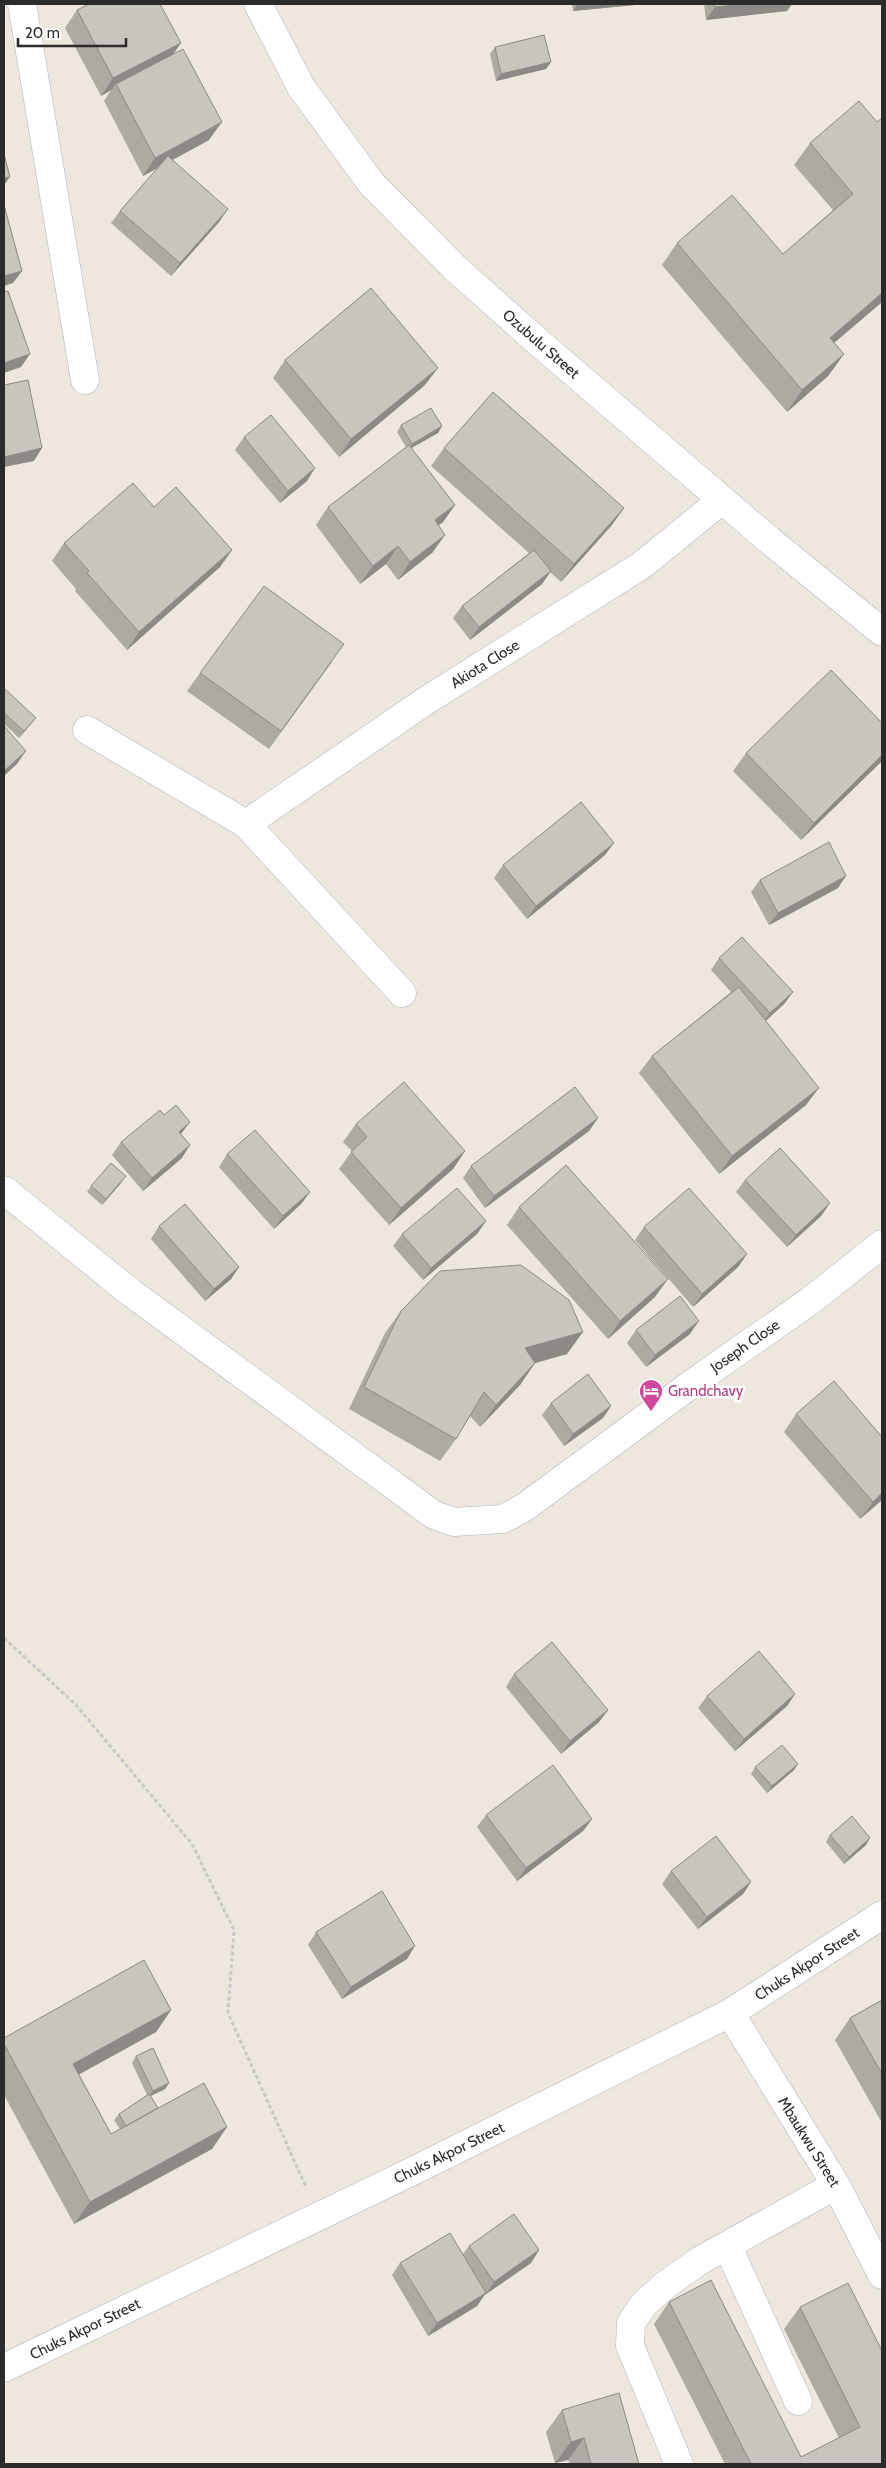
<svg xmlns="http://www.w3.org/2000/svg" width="886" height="2468" viewBox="0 0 886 2468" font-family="Cabin,sans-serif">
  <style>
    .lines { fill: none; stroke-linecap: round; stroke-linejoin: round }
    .minor-casing { stroke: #b1b4c0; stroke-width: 29 }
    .path { stroke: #c8c8c8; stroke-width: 3; stroke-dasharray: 4 2.5; stroke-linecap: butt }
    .minor { stroke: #fff; stroke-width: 28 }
    .wall { fill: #ada9a3 }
    .shaded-wall { fill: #8d8984 }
    .building { fill: #c9c4bd; stroke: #8d8984 }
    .labels { text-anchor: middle; stroke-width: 5; stroke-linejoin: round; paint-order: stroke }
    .street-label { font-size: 15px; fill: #2b2b2b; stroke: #fff }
    .hotel-label { font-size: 15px; fill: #b23c85; stroke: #fff; text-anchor: start }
  </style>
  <rect width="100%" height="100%" fill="#eee7dd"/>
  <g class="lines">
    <!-- minor casing -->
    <g class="minor-casing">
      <path id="minor" d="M22 4 85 380
        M258 4 301 87 371 183 455 268 537 341 769 540 882 632
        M87 730 246 824 402 993
        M246 824 427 700 642 565 722 500
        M4 1190 130 1292 434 1515 454 1522 503 1519 525 1507 697 1380 810 1301 882 1244
        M730 2013 836 2185 882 2275
        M728 2247 798 2401
        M4 2368 417 2169 730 2013 882 1915
        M679 2464 630 2346 631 2323 644 2304 664 2286 699 2261 836 2185"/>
    </g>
    <!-- path -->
    <path class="path" d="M4 1638 76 1705 192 1844 234 1930 228 2013 306 2187"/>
    <!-- minor -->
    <use href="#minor" class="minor"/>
  </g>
  <!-- wall -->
  <path class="wall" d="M572 4H645L573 11Z
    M704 4H792L787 11 706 20Z
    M77 10 181 43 173 54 209 140 172 160 219 222 171 276 111 223 120 211 159 167 143 176 104 101 111 90 101 96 65 28Z
    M495 47 546 69 496 81 490 54Z
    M882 118V302L834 343 844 354 828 376 787 412 662 265 677 243 783 254 833 210 794 165 810 143 877 122Z
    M285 360 425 385 339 457 273 378Z
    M401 425 442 426 438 433 411 448 455 505 443 522 438 526 433 552 398 580 386 564 360 584 316 525 328 507 406 447 397 432Z
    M244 437 307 481 280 503 235 450Z
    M444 448 624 508 611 526 561 582 550 572 542 584 470 640 453 618 462 606 529 553 431 466Z
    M154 507 232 550 220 567 127 650 75 591 76 589 52 561 64 543Z
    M332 662 269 749 187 691 200 673Z
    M4 688 31 724 19 738 4 724Z
    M882 723V761L801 840 733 771 746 753Z
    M605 855 527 919 494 878 503 865Z
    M760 880 838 888 769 925 751 892Z
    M719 958 793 992 784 1004 766 1021 806 1105 719 1174 639 1073 652 1056 731 992 711 970Z
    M164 1115 181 1135 182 1158 143 1191 112 1155 121 1142Z
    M598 1118 589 1131 485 1208 463 1178 471 1166Z
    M356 1124 465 1151 453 1169 389 1225 339 1169 352 1151 343 1142Z
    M227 1154 310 1192 301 1204 274 1229 219 1167Z
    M745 1180 830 1203 821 1216 787 1247 736 1192Z
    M121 1183 102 1205 87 1192 91 1186Z
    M519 1207 655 1297 608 1339 507 1225Z
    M486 1221 477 1234 423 1280 393 1246 402 1234Z
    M159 1226 239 1267 231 1279 205 1301 151 1239Z
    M644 1227 747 1254 738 1267 693 1307 635 1240Z
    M401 1311 567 1354 535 1363 520 1385 480 1427 470 1416 456 1439 440 1461 349 1409 385 1333Z
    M636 1330 690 1334 646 1367 627 1343Z
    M551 1403 611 1406 603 1418 564 1446 542 1415Z
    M796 1414 882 1437V1500L860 1519 784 1432Z
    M514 1674 608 1710 599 1722 561 1754 506 1687Z
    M795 1694 787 1706 735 1751 698 1708 707 1696Z
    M755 1767 794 1770 767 1793 751 1774Z
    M486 1815 592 1819 583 1831 517 1881 477 1827Z
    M830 1835 866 1845 844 1864 826 1842Z
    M671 1871 751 1882 743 1894 698 1929 662 1884Z
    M316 1932 407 1959 342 1999 308 1945Z
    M882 2000V2123L835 2040 850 2018Z
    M171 2010 156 2032 79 2074 111 2134 120 2129 114 2120 119 2114 147 2095 132 2063 136 2056 169 2083 165 2089 151 2096 158 2108 227 2127 212 2149 74 2224 4 2095V2038Z
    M469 2246 539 2250 531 2263 485 2294 477 2306 428 2336 392 2275 400 2263 463 2254Z
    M669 2302 801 2457 839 2438 784 2329 800 2307 882 2464H725L654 2324Z
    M562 2410 639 2464H570L568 2460 555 2463 546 2432Z"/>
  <!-- shaded-wall -->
  <path class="shaded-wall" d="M578 4H645L573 11Z
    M747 4H792L787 11 706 20 715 7Z
    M181 43 168 61 116 84 111 90 101 96 113 78Z
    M551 62 546 69 496 81 501 74Z
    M222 122 209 140 143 176 155 158Z
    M10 177 4 185V178Z
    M228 209 219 222 171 276 180 263Z
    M22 271 13 283 4 286V276Z
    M882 293V302L814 360 830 338Z
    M30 354 21 367 4 373V363Z
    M844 354 828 376 787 412 802 390Z
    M438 368 425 385 339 457 351 439Z
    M442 426 438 433 408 450 412 444Z
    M42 448 34 461 4 467V457Z
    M315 468 307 481 280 503 288 491Z
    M455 505 443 522 422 538 435 520Z
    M624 508 611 526 561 582 574 564Z
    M445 535 433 552 398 580 410 562Z
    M398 546 386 564 360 584 373 566Z
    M232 550 220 567 127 650 139 632Z
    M551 571 542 584 470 640 479 627Z
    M36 718 31 724 19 738 24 731Z
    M26 751 17 764 4 776V771Z
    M882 755V761L801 840 814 823Z
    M614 843 605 855 527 919 536 906Z
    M846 876 838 888 769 925 778 913Z
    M793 992 784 1004 761 1025 770 1013Z
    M819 1088 806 1105 719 1174 732 1156Z
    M598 1118 589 1131 485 1208 494 1196Z
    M190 1122 181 1134 170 1144 179 1132Z
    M190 1145 182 1158 143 1191 152 1178Z
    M465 1151 453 1169 389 1225 401 1208Z
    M126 1176 121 1183 102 1205 106 1199Z
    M310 1192 301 1204 274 1229 283 1216Z
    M830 1203 821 1216 787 1247 796 1235Z
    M486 1221 477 1234 423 1280 431 1268Z
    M747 1254 738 1267 693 1307 702 1294Z
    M239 1267 231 1279 205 1301 214 1289Z
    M668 1279 655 1297 608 1339 620 1321Z
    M699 1321 690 1334 646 1367 655 1355Z
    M583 1332 567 1354 535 1363 520 1385 480 1427 496 1405 525 1348Z
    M611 1406 603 1418 564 1446 573 1434Z
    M882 1493V1500L860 1519 873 1502Z
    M795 1694 787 1706 735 1751 744 1739Z
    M608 1710 599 1722 561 1754 570 1741Z
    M798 1764 794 1770 767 1793 772 1786Z
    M592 1819 583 1831 517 1881 526 1868Z
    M870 1838 866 1845 844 1864 849 1857Z
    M751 1882 743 1894 698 1929 707 1917Z
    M415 1946 407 1959 342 1999 351 1987Z
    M171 2010 156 2032 58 2086 73 2064Z
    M169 2083 165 2089 148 2097 153 2091Z
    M227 2127 212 2149 74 2224 90 2202Z
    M539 2250 531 2263 485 2295 494 2282Z
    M486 2293 477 2306 428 2336 437 2323Z
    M584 2438 568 2460 555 2463 571 2442Z"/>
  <!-- building -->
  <path class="building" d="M89 4H160L181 43 113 78 77 10Z
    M714 4H747L715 7Z
    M544 35 551 62 501 74 495 47Z
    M183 49 222 122 155 158 116 84Z
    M859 101 877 122 882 118V293L830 338 844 354 802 390 677 243 732 195 783 254 853 194 810 143Z
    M4 154 10 177 4 178Z
    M168 156 228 209 180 263 120 211Z
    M4 205 22 271 4 276Z
    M371 288 438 368 351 439 285 360Z
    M8 291 30 354 4 363V292Z
    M28 380 42 448 4 457V385Z
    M493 392 624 508 574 564 444 448Z
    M431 408 442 426 412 444 401 425Z
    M271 415 315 468 288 491 244 437Z
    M409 445 455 505 435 520 445 535 410 562 398 546 373 566 328 507Z
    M133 483 154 507 176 487 232 550 139 632 87 573 89 571 64 543Z
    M534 550 551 571 479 627 462 606Z
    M264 586 344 644 281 731 200 673Z
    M831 670 882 723V755L814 823 746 753Z
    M4 688 36 718 24 731 4 713Z
    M4 726 26 751 4 771Z
    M581 802 614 843 536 906 503 865Z
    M829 842 846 876 778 913 760 880Z
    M742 937 793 992 770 1013 719 958Z
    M739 987 819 1088 732 1156 652 1056Z
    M404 1082 465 1151 401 1208 351 1152 367 1137 356 1124Z
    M575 1087 598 1118 494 1196 471 1166Z
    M176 1105 190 1122 179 1132 190 1145 152 1178 121 1142 160 1110 164 1115Z
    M255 1130 310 1192 283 1216 227 1154Z
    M780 1148 830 1203 796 1235 745 1180Z
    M111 1163 126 1176 106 1199 91 1186Z
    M566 1165 668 1279 620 1321 519 1207Z
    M457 1188 486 1221 431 1268 402 1234Z
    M689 1188 747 1254 702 1294 644 1227Z
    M185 1204 239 1267 214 1289 159 1226Z
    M521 1265 569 1300 583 1332 525 1348 535 1363 496 1405 484 1392 456 1439 364 1387 401 1311 440 1271Z
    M680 1296 699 1321 655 1355 636 1330Z
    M588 1374 611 1406 573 1434 551 1403Z
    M834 1381 882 1437V1493L873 1502 796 1414Z
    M552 1642 608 1710 570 1741 514 1674Z
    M759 1651 795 1694 744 1739 707 1696Z
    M782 1745 798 1764 772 1786 755 1767Z
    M553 1765 592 1819 526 1868 486 1815Z
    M852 1816 870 1838 849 1857 830 1835Z
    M716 1836 751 1882 707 1917 671 1871Z
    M382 1891 415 1946 351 1987 316 1932Z
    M144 1960 171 2010 73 2064 111 2134 204 2083 227 2127 90 2202 4 2044V2038Z
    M882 2000V2074L850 2018Z
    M153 2048 169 2083 153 2091 136 2056Z
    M149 2094 158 2108 126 2126 119 2114Z
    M514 2214 539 2250 494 2282 469 2246Z
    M450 2233 486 2293 437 2323 400 2263Z
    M711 2280 801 2457 860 2427 800 2307 848 2283 882 2351V2464H751L669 2302Z
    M619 2393 639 2464H591L584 2438 571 2442 562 2410Z"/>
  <!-- icons -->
  <defs>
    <g id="hotel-pin" transform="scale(1.25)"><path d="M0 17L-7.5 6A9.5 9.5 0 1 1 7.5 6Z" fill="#d1479c" stroke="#fff"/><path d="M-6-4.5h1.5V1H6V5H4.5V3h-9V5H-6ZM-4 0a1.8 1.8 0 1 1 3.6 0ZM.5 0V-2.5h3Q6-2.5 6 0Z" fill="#fff"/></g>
  </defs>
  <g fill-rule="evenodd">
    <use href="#hotel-pin" x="651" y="1391"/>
  </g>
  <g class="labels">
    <!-- street labels -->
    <g class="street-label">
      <text transform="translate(541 344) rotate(41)" y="5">Ozubulu Street</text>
      <text transform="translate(485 664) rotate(-32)" y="5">Akiota Close</text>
      <text transform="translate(745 1346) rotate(-35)" y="5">Joseph Close</text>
      <text transform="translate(807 1964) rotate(-33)" y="5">Chuks Akpor Street</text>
      <text transform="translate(809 2142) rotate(58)" y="5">Mbaukwu Street</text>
      <text transform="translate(449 2153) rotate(-26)" y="5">Chuks Akpor Street</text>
      <text transform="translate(85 2329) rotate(-26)" y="5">Chuks Akpor Street</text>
    </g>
    <!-- hotel labels -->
    <g class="hotel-label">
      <text x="668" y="1396">Grandchavy</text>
    </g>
  </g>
  <!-- border -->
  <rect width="886" height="2468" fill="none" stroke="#2b2b2b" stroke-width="10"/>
  <!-- scale -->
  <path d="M18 38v8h108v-8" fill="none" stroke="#2b2b2b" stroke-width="2.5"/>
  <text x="25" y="38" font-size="15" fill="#2b2b2b" stroke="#ffffff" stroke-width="4" paint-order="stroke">20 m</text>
</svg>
